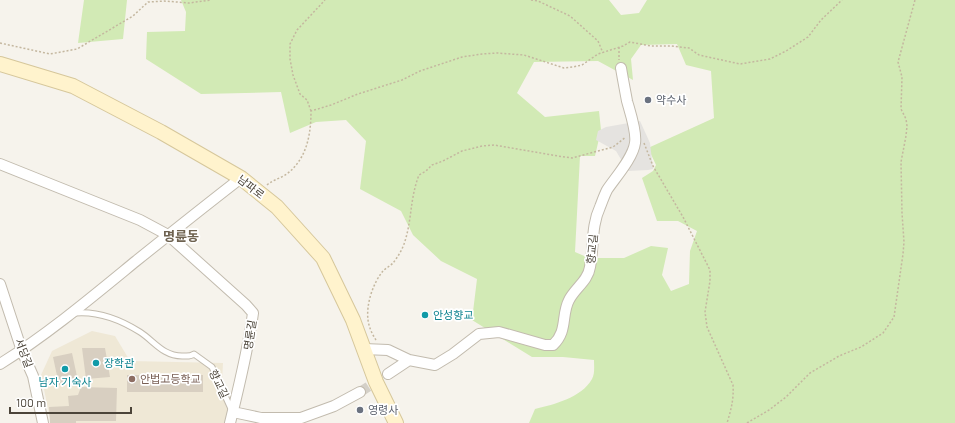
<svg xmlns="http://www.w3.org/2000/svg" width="955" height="423" viewBox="0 0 955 423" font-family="Barlow,'Noto Sans KR',sans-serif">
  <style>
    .education { fill: #efe8d6 }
    .green { fill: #d2eab5; fill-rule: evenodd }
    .parking { fill: #e5e3e0 }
    .building { fill: #d8cfc1 }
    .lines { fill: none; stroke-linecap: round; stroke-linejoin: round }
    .street-tunnel { stroke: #d4d0c8; stroke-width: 10; stroke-dasharray: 10 5; stroke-linecap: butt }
    .lane-casing { stroke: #c2bbae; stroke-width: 7 }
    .street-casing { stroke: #c2bbae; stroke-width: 12 }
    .secondary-casing { stroke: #d6c79b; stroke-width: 16 }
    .path { stroke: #c4b79f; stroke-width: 1.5; stroke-dasharray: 2 2; stroke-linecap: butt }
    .lane { stroke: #fff; stroke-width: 5 }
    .street { stroke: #fff; stroke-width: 10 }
    .secondary { stroke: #fff3cd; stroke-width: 14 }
    .worship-dot { fill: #6b7280; stroke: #fff; stroke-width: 1.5 }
    .culture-dot { fill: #0f9aa8; stroke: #fff; stroke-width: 1.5 }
    .education-dot { fill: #8d6e63; stroke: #fff; stroke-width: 1.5 }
    .labels { text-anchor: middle; stroke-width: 3.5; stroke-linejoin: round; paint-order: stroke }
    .worship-label { font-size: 11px; fill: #5b616d; stroke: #fff; text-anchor: start }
    .street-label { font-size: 11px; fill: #4b4439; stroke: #fff }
    .culture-label { font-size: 11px; fill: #0d838f; stroke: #fff; text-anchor: start }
    .education-label { font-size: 11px; fill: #785e54; stroke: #fff; text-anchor: start }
    .quarter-label { font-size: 13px; font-weight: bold; fill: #6e6250; stroke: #fff }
  </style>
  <rect width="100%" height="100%" fill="#f6f3ec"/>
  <!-- education -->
  <path class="education" d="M92 331 115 336 130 361 223 363 222 382 231 412 228 423H51L41 375 52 351Z"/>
  <!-- green -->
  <path class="green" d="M84 0H127L123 39 78 43Z
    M181 0H609L621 15 639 13 647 0H955V423H529L535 409C555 404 581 398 592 379 595 374 594 365 594 360L563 357H532L472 320 477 279 441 261 413 235 401 211 360 189 366 141 346 120 316 122 290 133 281 92 201 94 146 59 147 32 185 31 186 12ZM677 44 686 65 711 71 714 118 648 148 656 165 653 171 642 178 657 221H678L697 231 690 251 689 284 671 291 662 275 668 248 651 246 624 258H589L575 252 580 156H595L601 130 599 111 545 117 517 93 534 62 598 61 633 80 631 59 641 45Z"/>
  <!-- parking -->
  <path class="parking" d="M640 121 650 143 653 169 648 170 628 171 616 151 596 140 598 131 606 127Z"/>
  <!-- building -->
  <path class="building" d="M82 348H105L110 377 86 379Z
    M72 353 78 381 59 385 53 357Z
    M127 375H203V392H127Z
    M81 387 117 388 116 421H76V423H50L49 407 69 406 68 396 78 395Z"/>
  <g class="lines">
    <!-- street-tunnel -->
    <path class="street-tunnel" d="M360 392 388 374"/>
    <!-- lane casing -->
    <g class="lane-casing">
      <path id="lane" d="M75 313C98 311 121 320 140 332 154 341 163 356 182 356 187 356 190 357 194 354L212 367 232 411"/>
    </g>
    <!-- street casing -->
    <g class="street-casing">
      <path id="street" d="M0 164 140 220 168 235 246 305 253 313C248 351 239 386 230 423
        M0 284 22 351 33 376 43 423
        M364 349 388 350 409 360
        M0 364C48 334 92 297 136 261 171 233 206 205 241 178
        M388 374 409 360 435 365 453 354 479 334 499 332 545 345H553C568 331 561 315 569 300 575 288 588 281 590 267 594 247 591 226 600 207 602 202 604 196 607 190 615 178 633 158 635 143 637 132 630 112 627 101 625 90 623 80 621 68
        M233 412 261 418H301L334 406 360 392"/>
    </g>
    <!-- secondary casing -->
    <g class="secondary-casing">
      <path id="secondary" d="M0 64 73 86 161 132 241 178 277 207 323 258 353 320 376 382 396 423"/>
    </g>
    <!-- path -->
    <path class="path" d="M531 0 538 1 570 16 598 41 603 53
      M0 43 50 54 77 49 133 16 148 2 164 1 189 3 211 0
      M619 47V60
      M311 111 307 100 300 94 293 75 290 59V44L297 30 325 0
      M644 143 653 166 683 217 710 270V281L705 312 707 327 733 385C734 399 731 410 727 423
      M267 185C274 179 282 178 288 173 307 158 311 134 311 111L331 105 358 94 402 80 420 71 462 57 482 54 497 53 524 55 564 68 573 67 582 65 598 54 623 46 630 42 651 46H671L689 48 699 55 740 64 770 59 786 51 808 37 821 20 842 0
      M376 340C372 334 369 327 368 320 366 304 373 283 383 271 386 268 390 266 393 263 398 257 403 248 405 241 412 219 410 198 419 175L426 171 432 165 443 161 462 151 482 146 494 145 558 156 572 158 613 147 626 137
      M747 423 769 410 786 397 810 373 839 356 861 347 883 333 894 317 903 254 904 242 902 213 901 162 906 136 907 126 906 119 901 109 902 77 898 62 915 0"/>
    <!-- lane -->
    <use href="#lane" class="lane"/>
    <!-- street -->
    <use href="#street" class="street"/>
    <!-- secondary -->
    <use href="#secondary" class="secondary"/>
  </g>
  <!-- markers -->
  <g class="worship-dot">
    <circle cx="648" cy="100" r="4"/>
    <circle cx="360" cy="410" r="4"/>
  </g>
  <g class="culture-dot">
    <circle cx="425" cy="315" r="4"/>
    <circle cx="96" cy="363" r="4"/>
    <circle cx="65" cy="369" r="4"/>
  </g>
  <circle class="education-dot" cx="132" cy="379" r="4"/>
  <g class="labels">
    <!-- worship labels -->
    <g class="worship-label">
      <text x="656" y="104">약수사</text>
      <text x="368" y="414">영령사</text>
    </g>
    <!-- street labels -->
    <g class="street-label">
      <text transform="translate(251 187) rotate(38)" y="4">남파로</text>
      <text transform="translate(592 249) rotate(-84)" y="4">향교길</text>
      <text transform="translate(250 335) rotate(-82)" y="4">명륜길</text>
      <text transform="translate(24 353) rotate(69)" y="4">서당길</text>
      <text transform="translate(219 384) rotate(64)" y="4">향교길</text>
    </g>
    <!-- culture labels -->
    <g class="culture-label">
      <text x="433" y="319">안성향교</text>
      <text x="104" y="367">장학관</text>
      <text x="65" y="386" text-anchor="middle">남자 기숙사</text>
    </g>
    <!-- education labels -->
    <g class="education-label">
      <text x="140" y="383">안법고등학교</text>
    </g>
    <!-- quarter labels -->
    <g class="quarter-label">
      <text x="181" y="241">명륜동</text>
    </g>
  </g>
  <!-- scale -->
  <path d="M10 407v6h121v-6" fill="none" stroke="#4b4439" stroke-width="2"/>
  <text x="16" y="407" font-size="12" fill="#4b4439" stroke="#ffffff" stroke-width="3" paint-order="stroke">100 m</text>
</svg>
